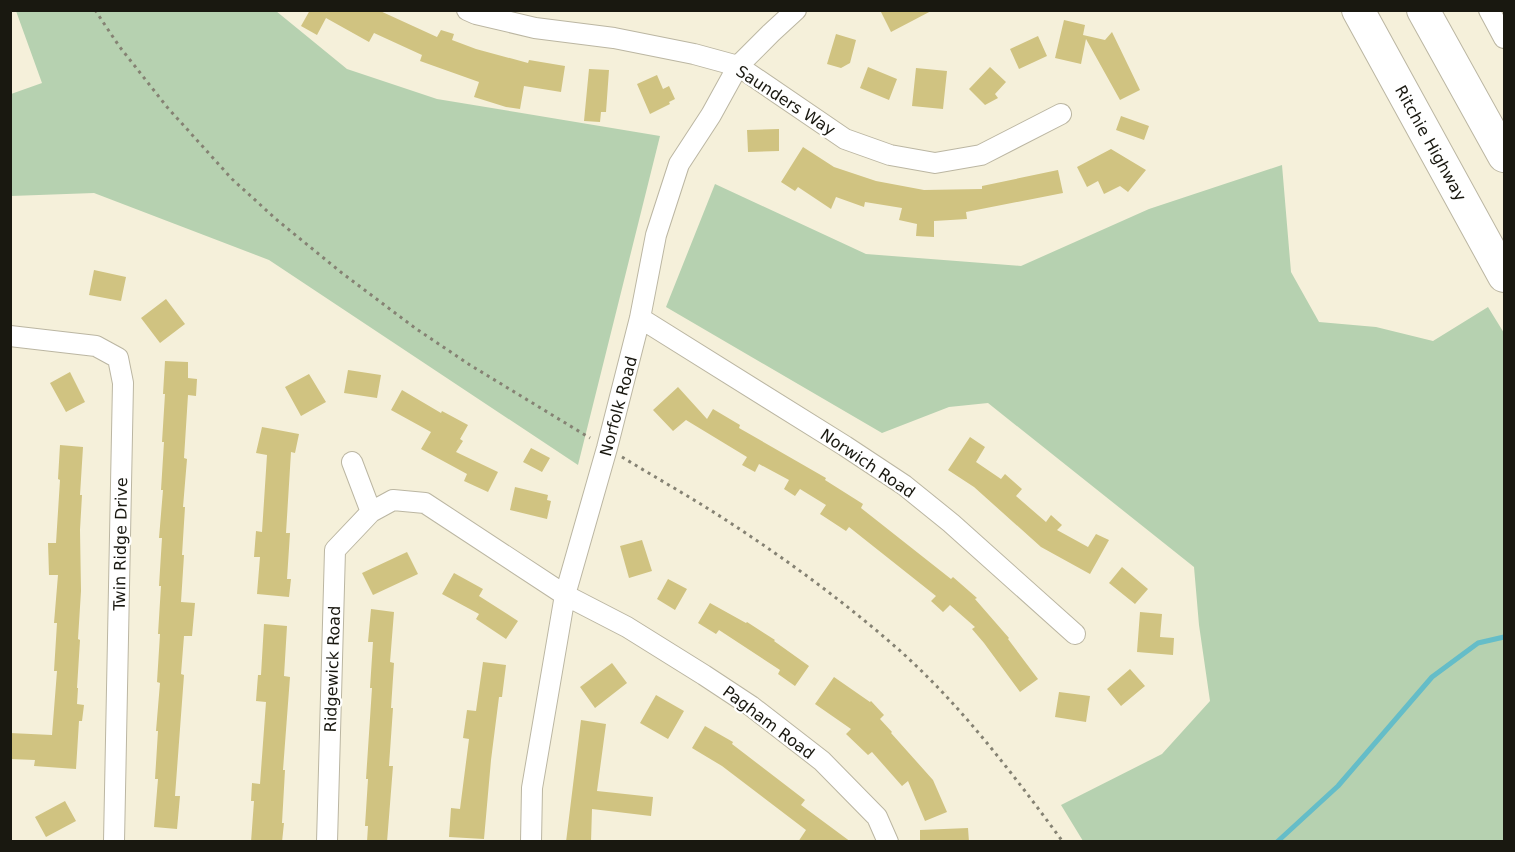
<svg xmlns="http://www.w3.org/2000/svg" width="1515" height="852" viewBox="0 0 1515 852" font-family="'DejaVu Sans',sans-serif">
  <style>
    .green { fill: #b6d1b0 }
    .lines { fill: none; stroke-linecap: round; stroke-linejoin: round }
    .stream { stroke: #65bdc8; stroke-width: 5 }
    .building { fill: #d0c381 }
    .street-casing { stroke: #bbb6a2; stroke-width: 22 }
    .primary-casing { stroke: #bbb6a2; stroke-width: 34 }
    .path { stroke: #858273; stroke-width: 3; stroke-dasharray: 3 4.5; stroke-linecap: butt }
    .street { stroke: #fff; stroke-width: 20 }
    .primary { stroke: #fff; stroke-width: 32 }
    .labels { text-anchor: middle; stroke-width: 4.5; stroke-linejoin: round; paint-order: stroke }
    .street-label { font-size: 16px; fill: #191810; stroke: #fff }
  </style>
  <rect width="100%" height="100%" fill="#f5f0da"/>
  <!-- green -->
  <path class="green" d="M16 11H276L347 69 437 99 660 136 578 465 269 260 94 193 11 196V94L42 83Z
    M1282 165 1291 272 1319 322 1376 327 1433 341 1488 307 1504 333V841H1083L1061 805 1162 754 1210 701 1199 625 1194 567 988 403 949 407 882 433 666 307 715 184 866 254 1021 266 1149 209Z"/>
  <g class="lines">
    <!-- stream -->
    <path class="stream" d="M1277 842 1338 786 1432 677 1478 643 1504 637"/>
  </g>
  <!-- building -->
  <path class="building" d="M310 10H378L437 37 441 30 454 34 452 40 476 49 528 63 529 60 565 66 561 92 524 86 520 109 506 107 474 97 479 82 420 61 422 55 374 33 369 42 326 18 317 35 301 26Z
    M880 10H933L891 32Z
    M1064 20 1085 25 1083 35 1105 40 1112 32 1140 90 1120 100 1086 39 1081 64 1055 58Z
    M836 34 856 40 850 63 841 68 827 64Z
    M1038 36 1047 56 1019 69 1010 49Z
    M868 67 897 79 889 100 860 88Z
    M990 67 1006 82 995 94 998 98 985 105 969 89Z
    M916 68 947 71 943 109 912 106Z
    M589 69 609 70 606 112H601L600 122 584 121Z
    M657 75 663 89 669 86 675 99 669 102 670 104 650 114 637 84Z
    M1121 116 1149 126 1144 140 1116 130Z
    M779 129V151L748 152 747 130Z
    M803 147 834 167 876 181 924 190 982 189V186L1058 170 1063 193 966 212 967 219 934 221V237L916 236 917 224 899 220 902 208 865 202 864 207 836 197 831 209 798 187 795 191 781 182Z
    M1111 149 1146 170 1128 192 1120 186 1104 194 1098 181 1087 187 1077 167Z
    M94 270 126 277 121 301 89 295Z
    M166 299 185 324 160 343 141 318Z
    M165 361 188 362V378L197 379 196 396 188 395 184 458 187 459 183 507H185L182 555H184L181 602 195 603 192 636H184L181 674 184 675 175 796H180L177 829 154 827 158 779H155L158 731H156L160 683 157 682 160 634H158L161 586H159L162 538H159L163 490H161L164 442H162L165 394H163Z
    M348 370 381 375 377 398 344 393Z
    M70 372 85 402 66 412 50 383Z
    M309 374 326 402 301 416 285 387Z
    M678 387 707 419 713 409 740 425 739 428 826 478 825 480 863 504 861 508 951 579 953 577 977 598 975 599 1009 638 1008 639 1038 679 1020 692 984 643 972 629 975 627 950 605 943 612 931 601 936 596 849 527 846 531 820 514 826 505 800 489 795 496 784 489 789 480 759 464 755 472 742 465 747 457 686 420 673 431 653 410Z
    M402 390 441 413 442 411 468 425 460 439 463 441 456 452 498 472 488 492 464 481 467 474 421 449 431 432 391 410Z
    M262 427 299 434 295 453 291 452 286 533H290L287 579H291L289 597 257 594 260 557H254L256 531 262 532 267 455 256 453Z
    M970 437 985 447 976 462 1001 479 1005 474 1022 489 1016 496 1046 522 1051 515 1062 525 1057 530 1088 547 1096 534 1109 540 1090 574 1041 547 974 487 948 470Z
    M60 445 83 447 80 495H82L80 530 81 591 78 639 80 640 77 688H78L77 704 84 705 82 721H79L76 769 34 766 35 760 10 759V733L52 735 57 671H54L57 623H54L58 575H49L48 543H56L60 480 58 479Z
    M531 448 550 458 542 472 523 462Z
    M515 487 548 495 547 500 551 501 547 519 510 510Z
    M642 540 652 571 629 578 620 546Z
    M407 552 418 574 373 595 362 573Z
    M1122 567 1148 589 1135 604 1109 583Z
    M454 573 483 589 479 596 518 621 506 639 476 619 479 614 442 594Z
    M668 579 687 589 675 610 657 599Z
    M710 603 746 623 747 622 775 640 774 641 809 666 795 686 778 674 780 670 719 630 716 634 698 623Z
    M371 609 394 612 390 662 394 663 391 708H393L389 766H393L387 842H367L368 826H365L368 779H366L372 688H370L373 642H368Z
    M1140 612 1162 614 1160 637 1174 638 1173 655 1137 652Z
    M264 624 287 626 284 676 290 677 283 770H285L282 823H284L282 842H251L254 801H251L252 783 260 784 266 702 256 701 258 675H261Z
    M483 662 506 665 502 697H499L491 760 484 839 449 837 451 808 460 809 469 739 463 738 467 710 476 711Z
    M612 663 627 683 595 708 580 687Z
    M1130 669 1145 686 1121 706 1107 689Z
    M834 677 870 702 871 701 884 715 880 719 892 732 891 733 933 780 947 812 925 821 908 781 902 786 872 752 868 755 846 734 851 729 815 704Z
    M1059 692 1090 696 1086 722 1055 717Z
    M656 695 684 711 668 739 640 723Z
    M581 720 606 724 597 791 653 797 651 816 592 809 591 842H566Z
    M705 726 733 742 732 744 805 800 801 805 851 842H798L806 830 722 766 692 748Z
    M65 801 76 821 46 837 35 817Z
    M968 828 969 842H920V830Z"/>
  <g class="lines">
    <!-- street casing -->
    <g class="street-casing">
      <path id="street" d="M467 10 476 14 535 28 614 38 694 54 738 66 845 139 890 155 935 163 981 155 1061 114
        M1489 10 1504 38
        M640 318 845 446 904 485 951 523 1075 634
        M10 336 96 346 118 358 123 383 114 842
        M352 462 371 512 393 500 425 503 565 595 627 627 704 675 751 706 822 761 877 817 888 842
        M327 842 335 550 371 512
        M531 842 532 788 565 595 607 448 640 318 656 235 679 164 711 115 738 66 771 33 796 10"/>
    </g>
    <!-- primary casing -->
    <g class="primary-casing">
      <path id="primary" d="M1358 10 1504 276
        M1423 10 1504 156"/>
    </g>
    <!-- path -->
    <path class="path" d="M95 10 119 46 167 107 232 179 277 220 342 273 415 328 470 365 590 438
      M622 457C653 476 685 494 715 513 779 554 841 599 898 649 960 704 1013 774 1063 842"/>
    <!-- street -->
    <use href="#street" class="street"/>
    <!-- primary -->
    <use href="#primary" class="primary"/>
  </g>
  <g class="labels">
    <!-- street labels -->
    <g class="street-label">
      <text transform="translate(786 100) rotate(33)" y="6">Saunders Way</text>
      <text transform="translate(1431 143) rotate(61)" y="6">Ritchie Highway</text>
      <text transform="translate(618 406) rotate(-75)" y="6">Norfolk Road</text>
      <text transform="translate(868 463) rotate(34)" y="6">Norwich Road</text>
      <text transform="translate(120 544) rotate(-89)" y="6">Twin Ridge Drive</text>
      <text transform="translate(332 669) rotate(-88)" y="6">Ridgewick Road</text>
      <text transform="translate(769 722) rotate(37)" y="6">Pagham Road</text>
    </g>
  </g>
  <!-- border -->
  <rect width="1515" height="852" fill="none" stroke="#191810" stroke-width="24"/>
</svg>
